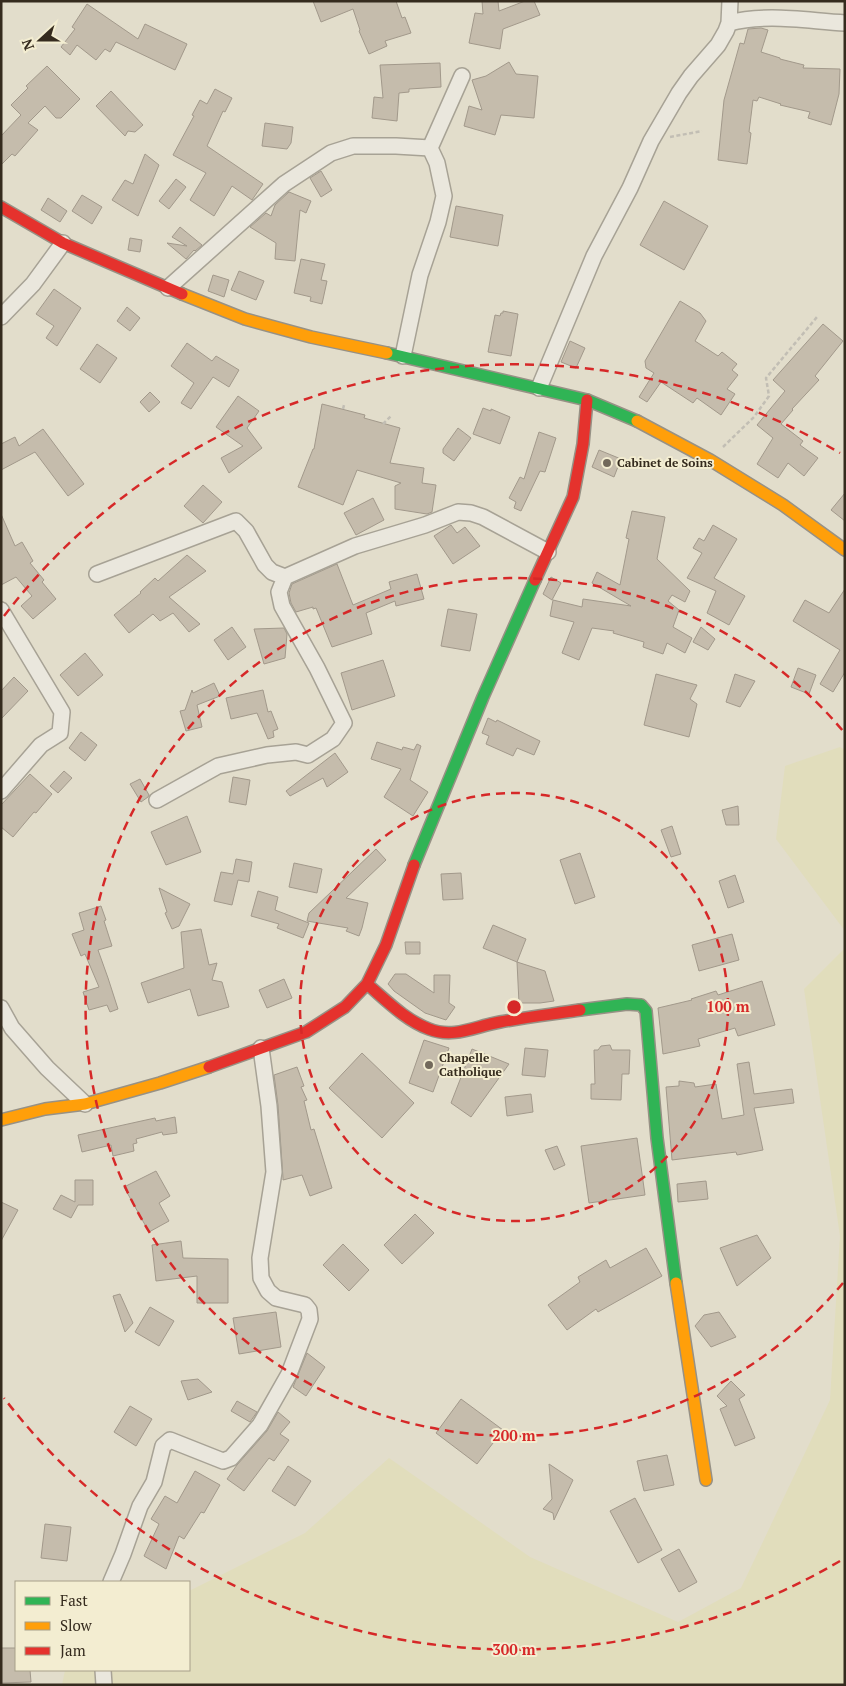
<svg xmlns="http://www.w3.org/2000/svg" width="846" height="1686" viewBox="0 0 846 1686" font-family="'PT Serif',serif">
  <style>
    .farmland { fill: #e1ddbc }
    .building { fill: #c5bcac; stroke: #a2998b }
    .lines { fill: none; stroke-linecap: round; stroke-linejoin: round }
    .street-casing { stroke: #a7a295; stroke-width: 18 }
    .fast-casing { stroke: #979185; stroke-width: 14 }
    .slow-casing { stroke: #979185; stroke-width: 14 }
    .jam-casing { stroke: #979185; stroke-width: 14 }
    .path { stroke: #c2beb4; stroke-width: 2.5; stroke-dasharray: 4 2.5; stroke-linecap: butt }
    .street { stroke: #eae7dd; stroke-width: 15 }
    .fast { stroke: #30b455; stroke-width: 11 }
    .slow { stroke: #ff9f0a; stroke-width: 11 }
    .jam { stroke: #e5322d; stroke-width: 11 }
    .ring { fill: none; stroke: #d62828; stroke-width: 2.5; stroke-dasharray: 9 6 }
    .poi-dot { fill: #72695b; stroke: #f3edd1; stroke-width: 2 }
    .labels { text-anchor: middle; stroke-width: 4; stroke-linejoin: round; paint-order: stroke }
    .poi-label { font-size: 12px; font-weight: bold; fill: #352b1e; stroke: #f3edd1; text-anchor: start }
    .centre { fill: #d62828; stroke: #f3edd1; stroke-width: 2.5 }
    .ring-label { font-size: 15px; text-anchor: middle; font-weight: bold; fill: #d62828; stroke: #f3edd1; stroke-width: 4; stroke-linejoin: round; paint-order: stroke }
  </style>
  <rect width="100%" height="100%" fill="#e2ddcb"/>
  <!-- farmland -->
  <path class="farmland" d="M840 747 845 750V931L776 839 785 766Z
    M845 948V1685H62L65 1670H189V1591L305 1533 389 1458 530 1557 678 1622 741 1588 830 1400 840 1236 804 989Z"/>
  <!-- building -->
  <path class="building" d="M313 1H396L402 18 405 17 411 33 385 41 387 46 369 54 359 31 360 30 353 9 321 22Z
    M482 1H498L499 11 525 1H534L540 15 503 29 500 49 469 43 475 13 483 14Z
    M87 4 138 39 145 24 187 44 175 70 116 42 110 52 105 49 96 60 77 45 70 55 61 47 75 29 72 27Z
    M761 28 768 30 761 52 780 58V59L804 65 803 68 840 69 839 94 831 125 808 118 810 112 780 105 781 104 759 97 757 101 753 100 749 132 751 133 747 164 718 160 724 100 740 43 744 44 748 29Z
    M509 62 516 74 538 76 534 118 501 115 495 135 464 126 469 106 482 110 472 80 486 76Z
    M440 63 441 87 409 89V92L399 93 397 121 372 118 374 97 383 98 380 65Z
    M47 66 80 99 61 118H56L45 106 28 123 38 130 15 156 12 154 1 165V136L21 115 11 105 28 88 26 86Z
    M215 89 232 98 225 112 223 111 207 146 263 184 252 200 232 186 214 216 190 200 206 173 173 155 194 116 192 115 200 100 207 104Z
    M111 91 143 125 135 132 128 131 125 136 96 106Z
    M265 123 293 127 291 143 287 149 262 146Z
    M145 154 159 165 138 216 112 200 125 180 133 184Z
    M321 171 332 190 321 197 310 178Z
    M176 179 186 187 169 209 159 201Z
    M289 192 311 201 306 213 300 210 295 261 275 259 276 243 250 227 266 213 271 216 275 205Z
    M82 195 102 207 92 224 72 211Z
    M48 198 67 211 60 222 41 210Z
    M664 201 708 226 684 270 640 245Z
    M456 206 503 215 498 246 450 237Z
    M180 227 202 245 195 251 194 250 186 259 167 243 187 246 172 237Z
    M130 238 142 240 140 252 128 250Z
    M301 259 325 264 321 280 327 281 322 304 310 301 311 297 294 293Z
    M239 271 264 281 256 300 231 290Z
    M213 275 229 280 224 297 208 291Z
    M54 289 81 308 57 346 46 338 54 326 36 314Z
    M680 301 700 313 706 321 695 341 718 356 722 352 737 364 732 370 738 375 727 389 735 394 721 415 697 398 693 403 661 382 647 402 639 397 654 373 646 368 645 361Z
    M127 307 140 318 130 331 117 321Z
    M503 311 518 314 511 356 488 352 495 315 500 316 501 313H503Z
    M823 324 843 341 815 376 819 380 792 409 793 410 781 424 803 441 800 445 818 458 804 476 788 463 778 478 757 464 773 438 757 425 785 391 773 380Z
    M570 341 585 348 576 368 561 362Z
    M187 343 212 361 216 356 239 370 229 387 213 377 191 409 181 403 194 383 171 366Z
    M97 344 117 358 100 383 80 369Z
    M150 392 160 402 149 412 140 402Z
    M238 396 259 411 247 428 262 448 229 473 221 458 243 446 216 427Z
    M322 404 365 415 364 418 400 428 390 463 424 468 422 483 436 485 432 512 427 514 395 509V486L401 483 357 470 343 505 298 487 313 449H314Z
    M483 408 491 411V409L510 417 500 444 473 434Z
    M458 428 471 438 454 461 443 453V449Z
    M43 429 84 484 68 496 35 452 1 470V444L15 437 19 446Z
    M539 432 556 438 545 472 540 471 521 511 514 508 516 502 509 498 520 477 524 479Z
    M599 450 621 459 614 477 592 467Z
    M203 485 222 502 203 523 184 506Z
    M845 493V521L831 510Z
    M373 498 384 520 356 535 344 513Z
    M632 511 665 517 657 559 690 591 685 602 672 595 668 601 679 610 673 627 692 638 685 653 667 643 663 654 643 647 644 642 613 633 614 631 592 628 579 660 562 653 574 622 550 616 553 600 582 607 583 599 631 606 592 583 597 572 620 585 629 539 626 538Z
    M1 514 15 546 22 542 33 561 30 563 44 580 42 582 56 599 33 619 21 606 32 596 16 577 1 585Z
    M451 525 457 533 465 527 480 546 453 564 434 536Z
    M713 525 737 539 714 578 745 596 729 625 707 613 716 591 687 578 702 553 693 548 699 538 704 541Z
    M187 555 206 571 169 597 200 624 189 632 173 613 160 621 153 614 129 633 114 615 141 593 140 592 155 578 158 581Z
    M337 564 353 605 391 589 389 582 417 574 424 599 396 606 395 601 366 613 372 634 332 647 316 608 313 609V607L296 612 291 603 289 593 292 584Z
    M551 577 561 583 552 600 543 594Z
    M845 589V672L833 692 820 684 840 650 793 621 805 600 829 613Z
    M448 609 477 614 470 651 441 646Z
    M232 627 246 647 228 660 214 640Z
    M701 627 715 639 708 650 693 642Z
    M284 628 287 634 285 658 264 664 254 629Z
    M85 653 103 675 78 696 60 675Z
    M383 660 395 696 352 710 341 673Z
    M798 668 816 675 809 694 791 687Z
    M656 674 697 685 690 699 697 704 689 737 644 725Z
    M735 674 755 681 740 707 726 702Z
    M14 677 28 691 1 719V691Z
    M214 683 220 696 197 705 202 727 186 731 180 711 185 710 192 690 193 693Z
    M263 690 268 712 271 711 278 729 273 731 274 737 268 739 257 713 231 719 226 698Z
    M488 718 496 722 497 720 540 741 534 755 517 748 513 756 486 744 489 736 482 733Z
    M81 732 97 745 85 761 69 748Z
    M377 742 402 750 403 747 414 750 417 744 421 746 410 780 428 792 413 816 384 797 401 769 371 759Z
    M335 753 348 772 327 787 323 778 290 796 286 791Z
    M64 771 72 778 58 793 50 786Z
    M30 774 52 794 36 813 34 812 13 837 1 827V805Z
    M233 777 250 780 246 805 229 802Z
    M140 779 149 795 148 797 141 802 130 784Z
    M738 806 739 825H726L722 810Z
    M187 816 201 852 166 865 151 832Z
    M672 826 681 854 671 857 661 830Z
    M376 849 386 860 346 898 368 903 362 928 359 936 346 931 348 928 307 921 309 913Z
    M580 853 595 897 575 904 560 860Z
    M236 859 252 862 249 882 238 880 232 905 214 901 221 872 233 874Z
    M294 863 322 869 317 893 289 887Z
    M461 873 463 899 443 900 441 874Z
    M735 875 744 902 728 908 719 881Z
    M159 888 190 904 179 926 172 929 165 913 167 912Z
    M258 891 278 897 275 910 309 923 303 938 277 928 279 924 251 916Z
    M101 906 106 920 104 921 112 946 98 950 108 978 118 1009 110 1012 107 1005 89 1010 83 992 99 987 85 954 81 956 72 934 84 930 79 913Z
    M493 925 526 939 517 962 483 948Z
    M201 929 209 965 217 963 212 980 222 982 229 1007 198 1016 190 989 148 1003 141 983 184 968 181 932Z
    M732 934 739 960 699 971 692 945Z
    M405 942H420V954H406Z
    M517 962 545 971 554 1001 540 1003H519Z
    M395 974H406L434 993V975H450L449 1003 455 1007 446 1020 425 1013 394 991 388 984Z
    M284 979 292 998 267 1008 259 990Z
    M762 981 775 1025 738 1036 735 1028 698 1039 700 1046 663 1054 658 1008 692 1000 691 999 716 991 718 995Z
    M424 1040 449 1048 433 1092 409 1083Z
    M610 1045 612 1050H630L629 1074H622L621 1100 591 1099V1084H595L594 1050H598L601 1046Z
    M525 1048 548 1050 545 1077 522 1075Z
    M472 1049 509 1064 471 1117 451 1103Z
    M362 1053 414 1103 382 1138 329 1088Z
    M749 1062 754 1094 792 1089 794 1103 754 1108 763 1150 737 1155 736 1152 672 1160 666 1087 679 1086V1081L694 1083 695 1087 716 1084 722 1119 744 1115 737 1064Z
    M297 1067 304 1086 301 1087 307 1100 304 1101 311 1130 314 1129 332 1188 310 1196 302 1175 283 1180V1178L278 1105 274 1075Z
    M531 1094 533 1112 507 1116 505 1097Z
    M175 1117 177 1133 163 1135 162 1132 136 1139 137 1143 133 1144 134 1151 113 1156 111 1145 82 1152 78 1135 155 1118 156 1121Z
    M637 1138 645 1195 589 1203 581 1146Z
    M557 1146 565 1165 554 1170 545 1150Z
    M156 1171 170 1196 159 1203 169 1221 149 1232 124 1187Z
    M75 1180H93V1205H78L71 1218 53 1209 61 1195 75 1202Z
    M706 1181 708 1199 678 1202 677 1184Z
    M1 1202 18 1210 1 1241Z
    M415 1214 434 1233 402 1264 384 1245Z
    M757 1235 771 1258 737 1286 720 1248Z
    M181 1241 183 1258 228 1259V1303H197V1276L156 1281 152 1245Z
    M343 1244 369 1270 349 1291 323 1265Z
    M646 1248 662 1276 598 1312 596 1309 567 1330 548 1305 580 1282 578 1277 606 1260 610 1268Z
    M120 1294 133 1323 125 1332 113 1296Z
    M150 1307 174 1321 159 1346 135 1332Z
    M276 1312 281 1347 239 1354 233 1318Z
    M719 1312 736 1337 711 1347 695 1326 704 1315Z
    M307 1353 325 1367 306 1396 293 1387Z
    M198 1379 212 1392 188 1400 181 1381Z
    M731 1381 745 1395 739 1399 755 1438 735 1446 720 1409 727 1406 717 1396Z
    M461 1399 503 1430 477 1464 436 1433Z
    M237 1401 257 1412 250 1422 231 1411Z
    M130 1406 152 1419 136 1446 114 1432Z
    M278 1412 290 1422 280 1434 289 1440 274 1461 269 1458 244 1491 227 1479 237 1465 267 1431Z
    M667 1455 674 1485 644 1491 637 1461Z
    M549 1464 573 1480 554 1520 553 1513 543 1509 552 1499Z
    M288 1466 311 1481 295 1506 272 1491Z
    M195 1471 220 1485 204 1513 201 1512 184 1539 179 1536 166 1569 144 1556 159 1524 151 1519 165 1496 177 1503Z
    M635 1498 662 1550 638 1563 610 1511Z
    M45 1524 71 1527 67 1561 41 1558Z
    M679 1549 697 1582 679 1592 661 1559Z
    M1 1648H16V1670H30L31 1682 1 1683Z"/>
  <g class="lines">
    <!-- street casing -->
    <g class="street-casing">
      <path id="street" d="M729 23C767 13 807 21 845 23
        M168 288 284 184 331 153 353 146H396L430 148
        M1 317 33 284 63 243
        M403 356 420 275 438 222 444 196 437 163 430 148 462 76
        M539 388 594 256 630 188 651 141 679 93 691 76 718 45 726 31 729 23 730 1
        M97 574 236 521 246 531 265 565 272 572 285 577 355 546 425 525 458 512 471 513 483 517 548 552
        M1 610 62 712 60 733 41 745 1 791
        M157 800 218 766 267 755 296 752 308 755 333 739 344 723 317 668 282 606 279 592 285 577
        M1 1008 12 1028 47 1068 85 1104
        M111 1582 123 1554 140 1506 154 1482 163 1446 170 1440 223 1461 231 1458 260 1425 289 1374 310 1319 309 1310 305 1305 276 1298 268 1291 261 1278 260 1258 274 1172 269 1106 261 1048
        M103 1670 104 1685"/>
    </g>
    <!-- fast casing -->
    <g class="fast-casing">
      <path id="fast" d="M387 353 587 400 637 421
        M414 865 483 697 535 580
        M580 1010 627 1004 641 1005 646 1011 657 1138 676 1283"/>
    </g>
    <!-- slow casing -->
    <g class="slow-casing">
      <path id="slow" d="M182 294 245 319 311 337 387 353
        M637 421 710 460 783 505 845 550
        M1 1120 45 1109 85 1104 160 1083 209 1067
        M676 1283 706 1480"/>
    </g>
    <!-- jam casing -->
    <g class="jam-casing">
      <path id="jam" d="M1 207 63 243 182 294
        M535 580 573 497 583 444 587 400
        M367 984C386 1000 405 1020 429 1029 454 1039 476 1026 500 1022 527 1017 554 1014 580 1010
        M209 1067 306 1032 345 1007 367 984 386 945 414 865"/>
    </g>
    <!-- path -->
    <path class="path" d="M670 137 702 131
      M343 409 344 405
      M383 424 391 416
      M723 447 754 417 769 396 766 378 817 317"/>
    <!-- street -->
    <use href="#street" class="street"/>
    <!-- fast -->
    <use href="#fast" class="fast"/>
    <!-- slow -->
    <use href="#slow" class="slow"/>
    <!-- jam -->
    <use href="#jam" class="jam"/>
  </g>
  <!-- distance rings -->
  <g class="ring">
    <circle cx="514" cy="1007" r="214"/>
    <path d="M843 1283A429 429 0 1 1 843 731"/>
    <path d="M840 1561A643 643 0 0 1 4 1398M4 616A643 643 0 0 1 840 453"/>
  </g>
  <!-- markers -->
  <g class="poi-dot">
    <circle cx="607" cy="463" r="5"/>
    <circle cx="429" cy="1065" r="5"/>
  </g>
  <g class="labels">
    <!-- poi labels -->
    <g class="poi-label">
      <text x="617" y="467">Cabinet de Soins</text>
      <text x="439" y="1062">Chapelle<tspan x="439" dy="14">Catholique</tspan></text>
    </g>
  </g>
  <circle cx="514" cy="1007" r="8" class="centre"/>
  <g class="ring-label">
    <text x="728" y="1012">100 m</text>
    <text x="514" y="1441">200 m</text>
    <text x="514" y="1655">300 m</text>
  </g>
  <!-- border -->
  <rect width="846" height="1686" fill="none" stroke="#352b1e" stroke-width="5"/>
  <!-- legend -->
  <rect x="15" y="1581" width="175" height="90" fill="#f3edd1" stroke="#a79f89"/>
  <rect x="25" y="1597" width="25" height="8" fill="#30b455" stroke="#a79f89"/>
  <text x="60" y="1606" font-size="15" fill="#352b1e">Fast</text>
  <rect x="25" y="1622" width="25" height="8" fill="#ff9f0a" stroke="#a79f89"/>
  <text x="60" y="1631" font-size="15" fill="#352b1e">Slow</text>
  <rect x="25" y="1647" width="25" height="8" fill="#e5322d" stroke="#a79f89"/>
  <text x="60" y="1656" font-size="15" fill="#352b1e">Jam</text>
  <!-- north arrow -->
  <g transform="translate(40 40) rotate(249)" stroke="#f3edd1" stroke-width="4" paint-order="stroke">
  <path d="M0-4L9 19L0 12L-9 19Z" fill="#352b1e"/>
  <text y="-8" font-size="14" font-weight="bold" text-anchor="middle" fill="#352b1e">N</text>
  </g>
</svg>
